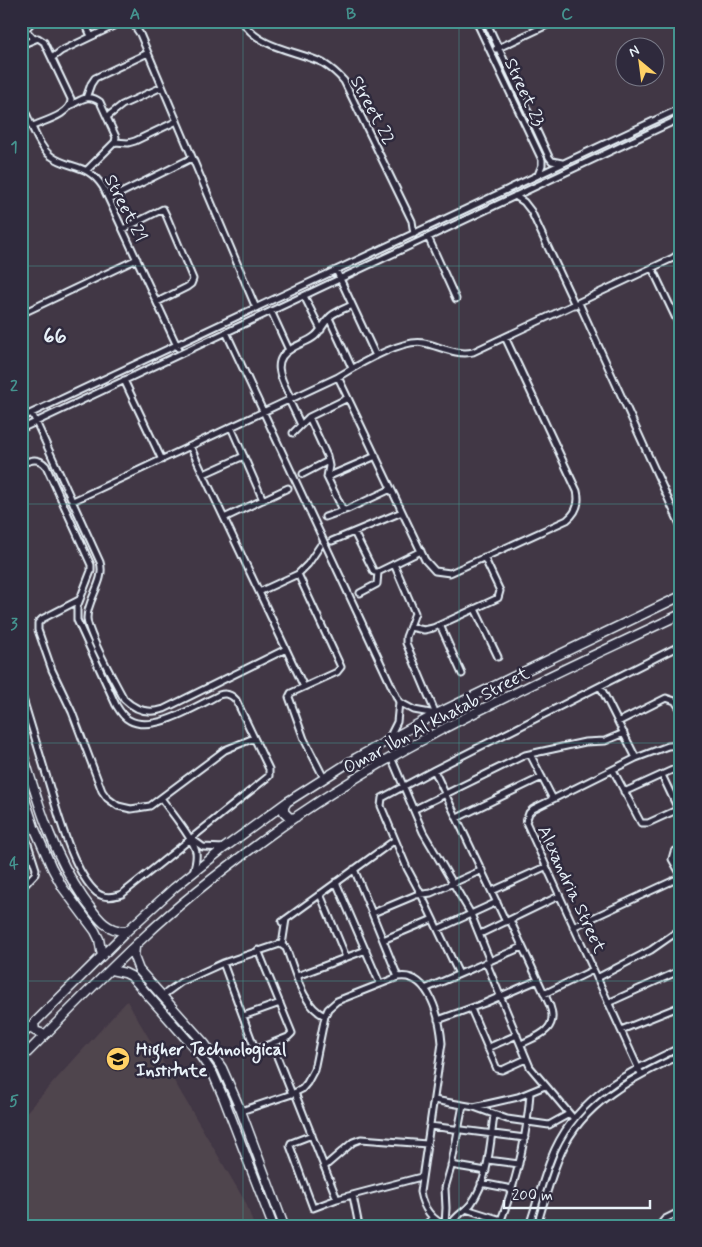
<svg xmlns="http://www.w3.org/2000/svg" width="702" height="1247" viewBox="0 0 702 1247" font-family="Mynerve,sans-serif">
  <style>
    .built { fill: #50444e }
    .lines { fill: none; stroke-linecap: round; stroke-linejoin: round }
    .street-casing { stroke: #e8f1f8; stroke-width: 9 }
    .secondary-casing { stroke: #e8f1f8; stroke-width: 11 }
    .street { stroke: #2f2a3d; stroke-width: 5 }
    .secondary { stroke: #2f2a3d; stroke-width: 8 }
    .grid { fill: none; stroke: #459590; stroke-width: 1; stroke-opacity: 0.55 }
    .labels { text-anchor: middle; stroke-width: 5; stroke-linejoin: round; paint-order: stroke }
    .street-label { font-size: 18px; fill: #e8f1f8; stroke: #2f2a3d }
    .poi-label { font-size: 18px; font-weight: bold; fill: #e8f1f8; stroke: #2f2a3d; text-anchor: start }
    .district-label { font-size: 22px; font-weight: bold; fill: #e8f1f8; stroke: #2f2a3d }
    .neatline { fill: none; stroke: #459590; stroke-width: 2 }
    .grid-label { font-size: 16px; text-anchor: middle; font-weight: bold; fill: #459590 }
  </style>
  <rect width="100%" height="100%" fill="#413745"/>
  <filter id="ink" filterUnits="userSpaceOnUse"><feTurbulence type="fractalNoise" baseFrequency=".02" numOctaves="2"/><feDisplacementMap in="SourceGraphic" scale="10" xChannelSelector="R" yChannelSelector="G"/><feConvolveMatrix kernelMatrix="1 2 1 2 8 2 1 2 1" color-interpolation-filters="sRGB"/></filter>
  <g filter="url(#ink)">
    <!-- built -->
    <path class="built" d="M127 1001 246 1203 254 1226H21V1118Z"/>
    <g class="lines">
      <!-- street casing -->
      <g class="street-casing">
        <path id="street" d="M84 21 91 36
          M131 21 140 34 256 308
          M242 21C259 49 296 50 323 63 331 68 338 74 344 81L412 221 414 234
          M476 21 542 160V165L538 175
          M486 21 549 157 552 161 562 163
          M21 25 34 39
          M25 30 33 21
          M21 45 38 38 44 42 71 99C72 114 44 121 33 126
          M496 49 556 21
          M52 58 61 51 124 21
          M86 98 91 84 95 78 148 53
          M21 102C28 116 38 147 51 156 70 170 87 162 103 187L178 348
          M71 105C81 100 89 93 100 102L116 137 115 142 87 170
          M107 117 122 105 162 87
          M115 142 128 143 135 141 177 121
          M515 196 524 202 531 211 575 305
          M109 199 192 158
          M123 229 163 209 166 215 193 279 191 284 187 287 157 302
          M428 237 456 299
          M652 268 681 329
          M336 270 376 356
          M304 296 321 330
          M579 303 681 527
          M271 311 289 350
          M21 314 137 259
          M329 318 352 368
          M226 332 399 702 397 722 389 738
          M338 377 425 560 435 571 450 573 567 520C577 512 580 503 577 491L505 337
          M124 380 162 460
          M291 399C283 382 269 361 291 349 298 344 308 342 315 336 321 331 323 324 329 318 333 312 345 309 352 305
          M289 400 301 425
          M32 413 100 562C106 581 87 599 87 618 87 633 115 682 124 699 135 710 149 714 164 709L286 649
          M309 417 327 456 329 466 327 477 343 510
          M21 418 681 108
          M231 427 263 500
          M21 429 681 118
          M293 433 309 417 348 398
          M190 446 304 687
          M21 464C31 460 38 457 46 466L91 565V571L77 607V620L116 705C119 710 123 717 129 720 153 734 196 706 219 695 225 693 231 694 236 700L269 769V776L122 894C114 897 105 899 97 893 73 873 57 810 48 781 39 751 30 722 21 692
          M204 474 244 456
          M303 474 328 461
          M327 477 376 456
          M73 501 338 377C356 366 403 338 424 343 439 346 457 356 473 352L673 258 681 252
          M325 517 348 509 391 489
          M224 518 288 488
          M354 532 374 572H378L421 551
          M332 541 402 512
          M394 564 415 613 406 637V643L436 714 414 710 399 702
          M298 574 341 667 337 672 291 693 289 697 304 739 324 778
          M259 592 298 574 308 564 320 546
          M360 593 377 584 378 572
          M79 600 42 619 38 623V630L52 670 72 712 102 791 107 798 118 806 131 809 150 806 225 750 254 738
          M475 609 498 657
          M440 625 462 674
          M410 627 424 630 433 628 498 598 500 591 484 557
          M600 686 636 758
          M618 722 666 698 675 701 681 710
          M530 754 553 799
          M391 757 423 832 471 914 490 961
          M434 770 506 922
          M613 770 641 823H648L681 808
          M662 775 678 809
          M624 792 681 766
          M161 798C170 811 193 838 196 852 197 859 195 866 193 872
          M415 809 525 755 585 742 605 741 624 733
          M457 818 542 777
          M21 822 36 869 35 874 21 889
          M189 837 203 847 224 848
          M681 848 674 852 672 859 681 875
          M354 869 398 977
          M336 882 380 984
          M492 891 545 867
          M320 894 346 957
          M373 913 416 895 431 893 482 870
          M510 920 550 1006C559 1030 538 1036 521 1044
          M282 922 395 840
          M573 927 681 877
          M438 929 497 902
          M480 934 559 896
          M383 940 433 919
          M282 945 286 919
          M486 962 530 1067 574 1119
          M223 963 254 1046 258 1049 260 1048 288 1037 292 1033 258 950
          M459 974 421 894 407 868 381 806 382 798 434 770 681 645
          M297 976 366 950
          M597 978 651 950 681 929
          M425 989 522 947
          M544 994 593 970
          M162 996 181 982 223 963 280 944 286 948C295 970 302 1006 325 1016
          M608 1003 681 970
          M471 1009 497 1069 502 1070 526 1059
          M243 1016 280 1003
          M438 1020 485 1003 538 980
          M621 1030 681 1006
          M272 1044 292 1094
          M487 1048 517 1035
          M641 1074 526 822 529 813 533 809 636 758 668 746 681 745
          M295 1093 337 1199
          M434 1100 474 1107 507 1119 549 1125 569 1114
          M474 1107 518 1097 545 1086
          M241 1111 292 1094 302 1089 307 1083 314 1070 325 1016 328 1009 337 1001 398 977C430 972 440 1019 442 1043L420 1192C423 1208 432 1220 447 1226
          M430 1126 525 1138
          M312 1135 291 1143 290 1146 313 1208 337 1199 421 1177
          M488 1160 519 1164
          M451 1165 486 1171
          M324 1167 353 1142 361 1139 427 1144
          M481 1183 512 1189
          M353 1196 359 1226
          M466 1209 501 1220C517 1179 527 1137 530 1093
          M445 1225 446 1208 445 1188 451 1167 463 1105
          M425 1226 433 1217
          M450 1226C456 1214 464 1213 471 1204 489 1179 490 1145 494 1115
          M529 1226C538 1200 544 1173 555 1149 581 1094 629 1072 681 1047
          M537 1226C544 1201 551 1176 561 1153 583 1102 633 1078 681 1055
          M659 1226 665 1219 681 1211"/>
      </g>
      <!-- secondary casing -->
      <g class="secondary-casing">
        <path id="secondary" d="M21 747C38 802 51 851 84 899 96 915 105 932 127 931
          M21 787 34 827 52 868 63 888 95 931 99 939 102 956
          M287 802 284 807V812L290 818 296 817
          M135 947 134 957 139 970 205 1044 222 1068 241 1111 284 1226
          M111 970 125 973 131 976 197 1051 213 1074 224 1099 273 1226
          M34 1023 35 1031 44 1034 48 1032
          M21 1036 127 931 174 888 224 848 287 802 356 758 436 714 681 596
          M21 1048 24 1053 23 1057
          M21 1059C62 1018 102 976 144 937 183 900 226 867 270 835 396 743 540 681 681 614"/>
      </g>
      <!-- street -->
      <use href="#street" class="street"/>
      <!-- secondary -->
      <use href="#secondary" class="secondary"/>
    </g>
  </g>
  <!-- grid -->
  <path class="grid" d="M243 21V1226M459 21V1226M21 266H681M21 504H681M21 743H681M21 981H681"/>
  <!-- icons -->
  <defs>
    <g id="university-disc" transform="scale(1.25)"><circle r="9.5" fill="#ffd166" stroke="#2f2a3d"/><path d="M0-5L7-2L0 1L-7-2ZM-4 1L0 2.5L4 1V4Q0 6-4 4Z" fill="#111"/></g>
  </defs>
  <g fill-rule="evenodd">
    <use href="#university-disc" x="118" y="1059"/>
  </g>
  <g class="labels">
    <!-- street labels -->
    <g class="street-label">
      <text transform="translate(525 92) rotate(65)" y="6">Street 23</text>
      <text transform="translate(373 110) rotate(62)" y="6">Street 22</text>
      <text transform="translate(126 208) rotate(63)" y="6">Street 21</text>
      <text transform="translate(436 720) rotate(-28)" y="6">Omar Ibn Al Khatab Street</text>
      <text transform="translate(572 889) rotate(65)" y="6">Alexandria Street</text>
    </g>
    <!-- poi labels -->
    <g class="poi-label">
      <text x="136" y="1055">Higher Technological<tspan x="136" dy="21">Institute</tspan></text>
    </g>
    <!-- district labels -->
    <g class="district-label">
      <text x="55" y="343">66</text>
    </g>
  </g>
  <!-- margin -->
  <rect width="702" height="1247" fill="none" stroke="#2f2a3d" stroke-width="55"/>
  <!-- north arrow -->
  <g transform="translate(640 62) rotate(331)"><circle r="24" fill="#2f2a3d" stroke="#797a88"/>
  <path d="M0-4L9 19L0 12L-9 19Z" fill="#ffd166"/>
  <text y="-8" font-size="14" font-weight="bold" text-anchor="middle" fill="#e8f1f8">N</text>
  </g>
  <!-- scale -->
  <path d="M504 1200v8h146v-8" fill="none" stroke="#e8f1f8" stroke-width="2.5"/>
  <text x="512" y="1200" font-size="15" fill="#e8f1f8" stroke="#2f2a3d" stroke-width="4" paint-order="stroke">200 m</text>
  <rect x="28" y="28" width="646" height="1192" class="neatline"/>
  <g class="grid-label">
    <text x="135" y="19">A</text>
    <text x="351" y="19">B</text>
    <text x="567" y="19">C</text>
    <text x="14" y="152">1</text>
    <text x="14" y="391">2</text>
    <text x="14" y="629">3</text>
    <text x="14" y="868">4</text>
    <text x="14" y="1106">5</text>
  </g>
</svg>
